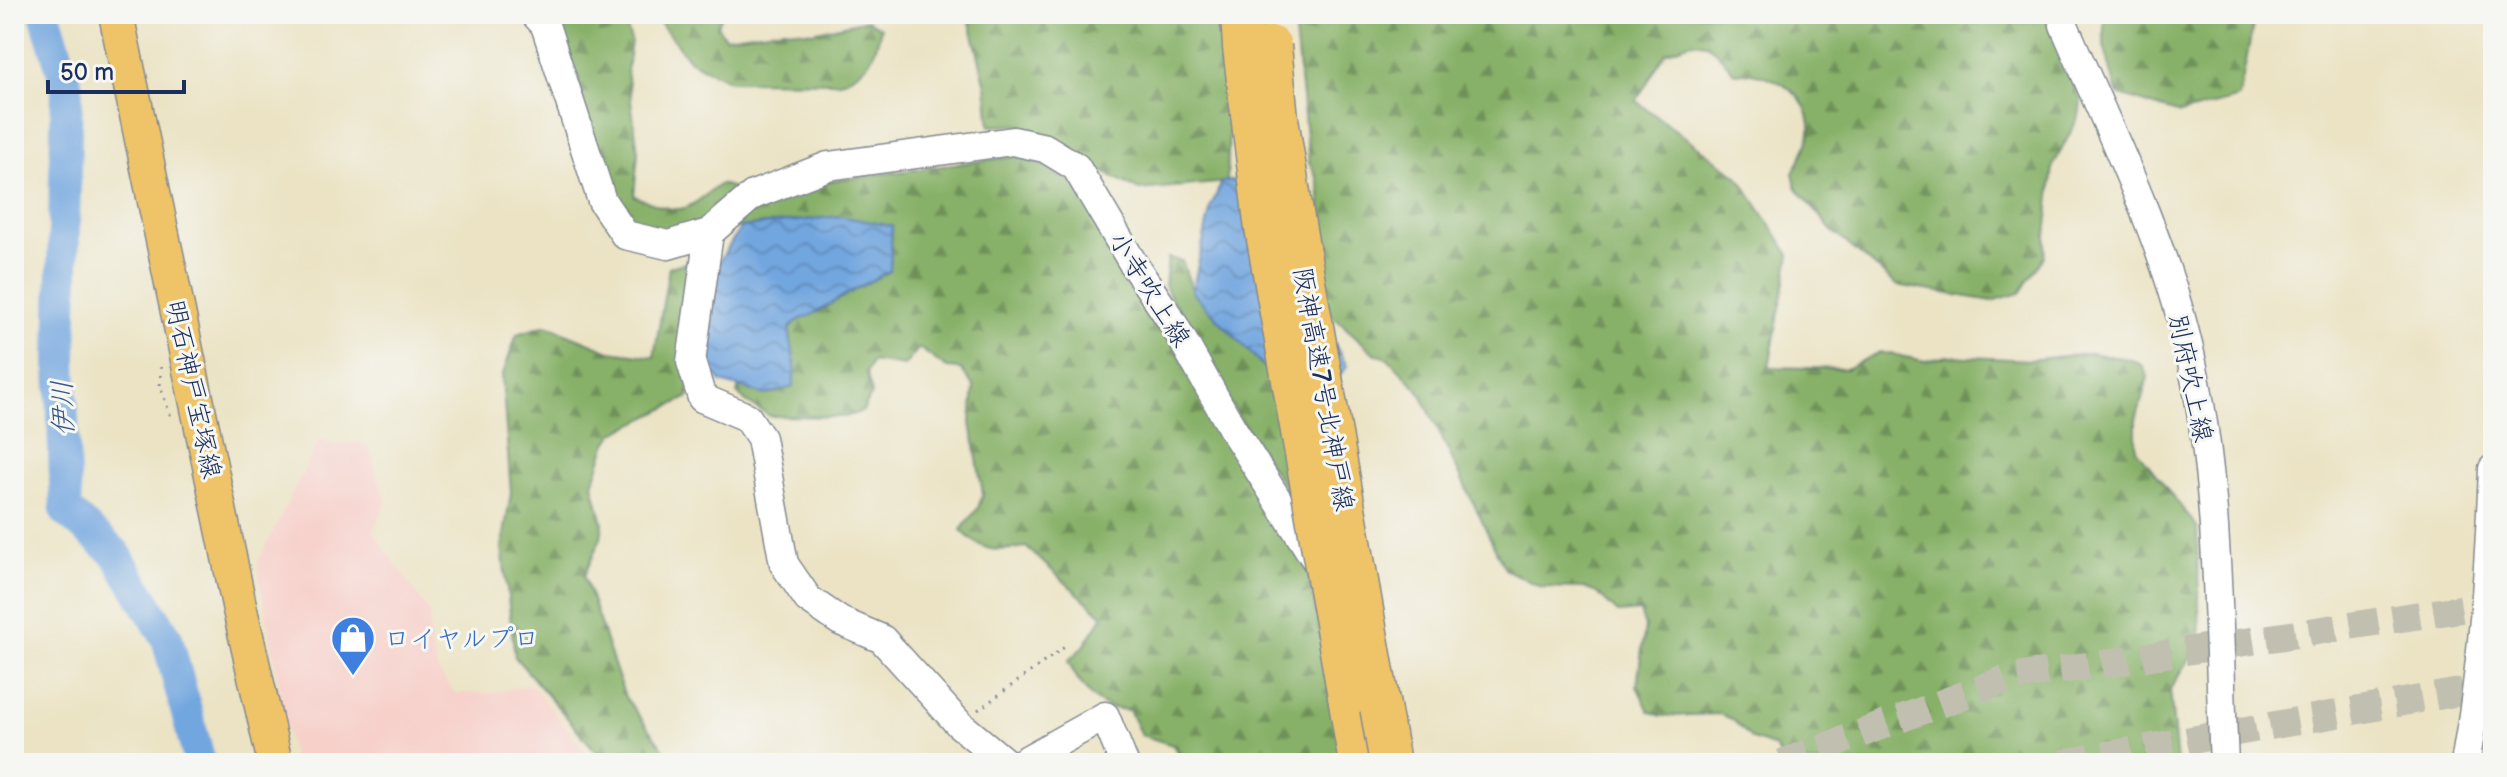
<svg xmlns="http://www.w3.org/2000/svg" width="2507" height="777" viewBox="0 0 2507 777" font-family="'Balsamiq Sans','Klee One',sans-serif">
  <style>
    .built { fill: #f7d0ca }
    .forest { fill: url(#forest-firs); stroke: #517063; stroke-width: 2 }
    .water { fill: url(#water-waves); stroke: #466a9e; stroke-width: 2 }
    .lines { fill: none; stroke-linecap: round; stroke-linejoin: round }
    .river { stroke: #72a6df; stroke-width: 32 }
    .minor-tunnel { stroke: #c1bfb0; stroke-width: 28; stroke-dasharray: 28 14; stroke-linecap: butt }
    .minor-casing { stroke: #838991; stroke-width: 31 }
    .major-casing { stroke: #838991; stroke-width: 37 }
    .highway-casing { stroke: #838991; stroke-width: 43 }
    .path { stroke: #838991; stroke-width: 3; stroke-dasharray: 2 6; stroke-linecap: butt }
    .minor { stroke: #fff; stroke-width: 28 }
    .major { stroke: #efc469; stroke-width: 34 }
    .highway { stroke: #efc469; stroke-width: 40 }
    .highway-bridge-casing { stroke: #838991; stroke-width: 43; stroke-linecap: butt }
    .highway-bridge { stroke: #efc469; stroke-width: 40 }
    .labels { text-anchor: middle; stroke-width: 6; stroke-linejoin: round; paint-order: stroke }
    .street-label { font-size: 26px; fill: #1b2f5e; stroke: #f6f6f2 }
    .shop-label { font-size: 26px; fill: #366cbe; stroke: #f6f6f2; text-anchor: start }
    .water-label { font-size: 28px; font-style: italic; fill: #39598b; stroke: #f6f6f2 }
  </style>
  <defs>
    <pattern id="forest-firs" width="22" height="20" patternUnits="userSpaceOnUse" patternTransform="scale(2)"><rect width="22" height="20" fill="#87b168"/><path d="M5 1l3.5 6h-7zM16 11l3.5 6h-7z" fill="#6e9059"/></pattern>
    <pattern id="water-waves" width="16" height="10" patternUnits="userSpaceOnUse" patternTransform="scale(2)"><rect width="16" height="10" fill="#72a6df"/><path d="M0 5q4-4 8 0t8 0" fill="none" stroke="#5d88b8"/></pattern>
  </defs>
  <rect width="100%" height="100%" fill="#f6f6f2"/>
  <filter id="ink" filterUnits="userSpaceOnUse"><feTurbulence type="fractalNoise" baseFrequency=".0125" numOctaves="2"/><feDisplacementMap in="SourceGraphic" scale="16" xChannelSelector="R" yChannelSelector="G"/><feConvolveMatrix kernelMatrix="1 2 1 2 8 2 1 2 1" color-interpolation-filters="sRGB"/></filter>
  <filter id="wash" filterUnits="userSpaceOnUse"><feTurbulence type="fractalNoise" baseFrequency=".006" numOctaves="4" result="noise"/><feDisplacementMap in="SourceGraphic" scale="32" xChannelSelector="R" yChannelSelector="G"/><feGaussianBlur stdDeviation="1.8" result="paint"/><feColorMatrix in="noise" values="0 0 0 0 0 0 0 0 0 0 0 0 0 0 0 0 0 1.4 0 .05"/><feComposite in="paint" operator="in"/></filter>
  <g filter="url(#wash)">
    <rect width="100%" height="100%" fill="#ebe3c4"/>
    <!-- built -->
    <path class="built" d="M320 438 336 446 358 441 367 444 387 502 373 531 430 613V642L438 671 455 693H492L531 684 595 763 293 762 257 564Z"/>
    <!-- forest -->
    <path class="forest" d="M553 14H622L631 40 627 71 638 152 634 196C682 215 679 216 720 184L734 188V201L693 225 655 231 625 220 607 200Z
      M653 14H723L717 26 725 37 783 29 812 32 867 20 881 28C875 57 869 70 840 82L730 81 690 61Z
      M968 14H1226L1230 100 1227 182 1139 190 1090 165 1058 139 1017 125 990 126 986 86Z
      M1293 14H2044L2081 101 2079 116 2053 166 2044 257 2020 293 1992 301 1897 285 1831 230 1796 187 1793 173C1799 161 1809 145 1810 132 1813 93 1768 69 1734 73L1717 52 1707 44 1692 42 1666 52 1636 101 1738 176 1790 255 1769 367 1846 369 1880 352 1925 361 1948 356 2030 360 2089 353 2129 359 2142 365 2148 377 2136 420V449L2197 527 2200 644 2170 689 2177 763H1783L1775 747 1752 739 1732 719 1720 714 1661 716 1649 711 1637 686 1645 627 1640 611 1618 613 1597 593 1584 588 1541 587 1505 569 1419 390 1388 358 1374 353 1326 310 1312 226C1325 208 1321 180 1309 163Z
      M2104 14H2255L2239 98 2180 114 2117 94 2104 45Z
      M1018 156 1047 167 1074 183 1306 558 1344 763H1183L1173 745 1141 735 1129 710C1123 709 1114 709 1108 707 1090 700 1076 678 1068 661L1084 646 1103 616 1026 547C995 551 985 554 961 530L978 508 983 494 971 423 974 387 961 369 947 368 919 348 904 366 872 361 866 373 872 393 863 411 845 417 770 416 746 402 737 393 739 386 765 395 795 366 789 329C799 317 803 320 815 313 840 299 864 283 890 271L840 216 731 228 765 200 821 182Z
      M1168 258 1182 261 1193 292 1273 376 1300 512 1189 339 1165 285Z
      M693 261 689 397 614 433 606 445 593 484 603 524 601 538 584 576 625 697 674 763H606L515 657 502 547 511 493 502 377 517 334 546 325 610 351 654 357 669 267Z"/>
    <!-- water -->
    <path class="water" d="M1240 180 1309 189 1314 214 1297 232 1313 306 1347 366 1311 416 1192 292 1211 206 1222 182Z
      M840 216 892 226 890 271C864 283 841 298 815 313 803 320 799 317 789 329L795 366 793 387 765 395 721 382 708 366 710 300 719 262 741 227Z"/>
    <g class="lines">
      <!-- river -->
      <path class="river" d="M45 14 67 87 61 361 66 511 116 554 167 638 200 763"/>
    </g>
  </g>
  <g filter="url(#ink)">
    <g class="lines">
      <!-- minor-tunnel -->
      <path class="minor-tunnel" d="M1782 763 2009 678 2493 604
        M2063 763 2493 686"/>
      <!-- minor casing -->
      <g class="minor-casing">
        <path id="minor" d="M535 14 545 25 602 201 625 235 668 245 709 233 753 195 828 166 1013 141 1045 148 1076 167 1134 265 1173 323 1232 428 1317 562
          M2063 14 2064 25C2106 123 2157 225 2184 329 2221 470 2217 619 2224 763
          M709 233 691 362 702 398 747 417 761 438 784 564 808 599 840 621 882 639 959 724 1006 763
          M1021 763 1105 716 1124 763
          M2465 763C2483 666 2489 567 2493 469"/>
      </g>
      <!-- major casing -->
      <g class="major-casing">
        <path id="major" d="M116 14 240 610 275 763"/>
      </g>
      <!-- highway casing -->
      <g class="highway-casing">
        <path id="highway" d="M1241 14 1243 47
          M1348 696 1359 763"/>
      </g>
      <!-- path -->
      <path class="path" d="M161 367 160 386 171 417
        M978 710 1066 646"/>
      <!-- minor -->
      <use href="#minor" class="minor"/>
      <!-- major -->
      <use href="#major" class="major"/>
      <!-- highway -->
      <use href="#highway" class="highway"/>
      <!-- highway-bridge casing -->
      <g class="highway-bridge-casing">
        <path id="highway-bridge" d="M1271 46 1278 119 1294 219 1390 763
          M1243 47 1264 222 1348 696"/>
      </g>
      <!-- highway-bridge -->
      <use href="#highway-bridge" class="highway-bridge"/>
    </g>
  </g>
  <!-- icons -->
  <defs>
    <g id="shop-pin" transform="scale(2.3)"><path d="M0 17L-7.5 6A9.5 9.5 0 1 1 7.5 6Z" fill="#3f7fe0" stroke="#f6f6f2"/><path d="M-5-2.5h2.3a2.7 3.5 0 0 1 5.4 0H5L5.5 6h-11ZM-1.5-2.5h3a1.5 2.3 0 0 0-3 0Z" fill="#fff"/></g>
  </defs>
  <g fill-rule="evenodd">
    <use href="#shop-pin" x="353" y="638"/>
  </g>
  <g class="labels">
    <!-- street labels -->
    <g class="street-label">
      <text transform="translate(1150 289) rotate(58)" y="9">小寺吹上線</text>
      <text transform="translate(2191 378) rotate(78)" y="9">別府吹上線</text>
      <text transform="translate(194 389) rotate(78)" y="9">明石神戸宝塚線</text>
      <text transform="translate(1324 389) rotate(80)" y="9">阪神高速7号北神戸線</text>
    </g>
    <!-- shop labels -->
    <g class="shop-label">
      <text x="384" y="647">ロイヤルプロ</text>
    </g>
    <!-- water labels -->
    <g class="water-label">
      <text transform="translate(62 408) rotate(-92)" y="10">伊川</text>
    </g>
  </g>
  <!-- margin -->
  <rect width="2507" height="777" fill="none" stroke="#f6f6f2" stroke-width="48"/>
  <!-- scale -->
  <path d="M48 80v12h136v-12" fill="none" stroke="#1b2f5e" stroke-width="4"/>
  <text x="60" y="80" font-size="24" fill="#1b2f5e" stroke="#f6f6f2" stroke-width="6" paint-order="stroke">50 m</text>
</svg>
